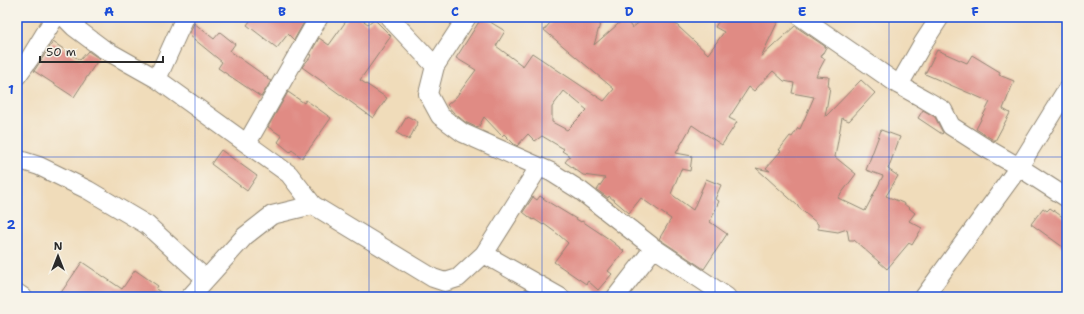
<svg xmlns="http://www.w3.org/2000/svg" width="1084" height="314" viewBox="0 0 1084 314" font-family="'Shantell Sans',sans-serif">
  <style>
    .building { fill: #e08b84; fill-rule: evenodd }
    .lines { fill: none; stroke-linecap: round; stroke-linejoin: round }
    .minor-casing { stroke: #8e8472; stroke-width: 20 }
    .minor { stroke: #fff; stroke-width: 18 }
    .grid { fill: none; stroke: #1d4ed8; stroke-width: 1; stroke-opacity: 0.55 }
    .neatline { fill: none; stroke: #1d4ed8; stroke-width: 1.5 }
    .grid-label { font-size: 13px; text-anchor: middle; font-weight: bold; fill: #1d4ed8 }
  </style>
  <rect width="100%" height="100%" fill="#f7f3e8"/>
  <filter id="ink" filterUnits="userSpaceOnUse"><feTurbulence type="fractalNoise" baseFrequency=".025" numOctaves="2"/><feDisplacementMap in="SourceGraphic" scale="8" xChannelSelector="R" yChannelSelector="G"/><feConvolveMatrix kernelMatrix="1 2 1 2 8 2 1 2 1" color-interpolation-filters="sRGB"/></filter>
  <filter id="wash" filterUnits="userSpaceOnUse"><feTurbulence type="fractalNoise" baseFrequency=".012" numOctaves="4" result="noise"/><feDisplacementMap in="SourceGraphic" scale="16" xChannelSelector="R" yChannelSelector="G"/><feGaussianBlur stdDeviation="0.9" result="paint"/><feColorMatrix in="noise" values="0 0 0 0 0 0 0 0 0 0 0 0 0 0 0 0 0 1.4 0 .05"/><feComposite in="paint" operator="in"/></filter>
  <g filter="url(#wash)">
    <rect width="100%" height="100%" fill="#f0dcba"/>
    <g id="blocks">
      <!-- building -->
      <path class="building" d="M253 17H307L294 40 288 34 277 48 247 25Z
        M349 17H358L368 24 374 19 391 36 360 80 387 98 373 118 302 67 312 55 310 54 319 38 329 45Z
        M482 17 505 31 496 46 523 66 532 53 604 101 614 89 544 30 555 17H602L594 45 625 18 632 28 646 17H668L708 54 724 32 715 27 721 17H780L761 57 795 26 826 47 821 57 825 59 816 76 829 77 828 87H830L825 117 861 80 875 93 849 121 842 118 835 157 856 174 838 198 865 211 883 176 866 170 881 130 900 137 888 169 898 176 886 196 903 203 915 213 909 221 922 228 912 245 909 243 887 269 854 240H849L847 229 838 232 818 229V224L798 207V206L756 168 770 171 766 168 781 151 779 150 790 136 792 137 798 128 800 129 814 97 792 93 794 83 784 81 773 71 754 91 749 87 729 118 737 122 722 145 692 125 676 153 692 156 690 171 681 169 671 194 693 210 706 179 721 185 715 199 719 201 710 222 727 234 704 269 659 239 671 219 641 198 629 213 609 196 608 198 597 190 605 178 583 175 565 162 570 156 562 151 564 149 542 136 535 141 528 134 517 146 514 144 504 134 502 136 484 117 478 128 465 122 454 113 447 105 456 97 476 70 456 58ZM564 91 587 110 567 130 552 122V107Z
        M194 23 214 39 220 32 235 44 230 51 268 78 267 79 271 81 261 97 218 68 222 62 189 35Z
        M53 42 80 60 88 51 100 59 96 63 74 97 34 71Z
        M937 50 967 63 972 55 1000 72 999 75 1014 81 1003 109 1010 113 995 141 976 129 990 102 925 74Z
        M288 92 304 103 306 100 331 118 312 145 302 158 292 150 290 152 278 142 282 136 268 127Z
        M923 110 935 117 943 133 942 134 918 118Z
        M407 116 418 122 409 140 397 133Z
        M221 150 257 176 247 191 211 164Z
        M540 196 550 203 581 222 582 221 609 239 624 251 608 271 612 274 598 290 588 281 586 284 554 262 568 243 559 235 544 224 543 225 534 219 533 220 523 212 533 197 537 200Z
        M1043 208 1047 211 1050 208 1067 220V250L1031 224Z
        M82 262 122 289 135 270 158 286 156 289 167 297H58Z"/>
    </g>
  </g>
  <g filter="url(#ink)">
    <use href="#blocks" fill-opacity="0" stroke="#8e8472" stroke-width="1"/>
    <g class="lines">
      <!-- minor casing -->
      <g class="minor-casing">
        <path id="minor" d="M64 17 74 27 102 48 157 79 289 174 313 205 433 278 445 282 458 278 484 254 560 297
          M389 17 435 66 428 94 440 116 463 133 551 172 581 191 654 248 727 297
          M801 17 899 85 926 100 943 110 951 126 984 147 1019 167 1067 198
          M435 66 467 17
          M17 76 30 58 55 17
          M157 79 185 17
          M899 85 923 43 940 17
          M247 143 319 17
          M17 159 39 166 88 190 147 225 206 279
          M484 254 539 167
          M17 293 23 297
          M190 297 245 236 272 215 313 205
          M616 297 654 248
          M924 297 1019 167 1067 89"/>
      </g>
      <!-- minor -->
      <use href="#minor" class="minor"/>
    </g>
  </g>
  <!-- grid -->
  <path class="grid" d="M195 17V297M369 17V297M542 17V297M715 17V297M889 17V297M17 157H1067"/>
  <!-- margin -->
  <rect width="1084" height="314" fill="none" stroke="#f7f3e8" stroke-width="44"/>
  <!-- north arrow -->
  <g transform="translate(58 256)" stroke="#f7f3e8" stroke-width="3" paint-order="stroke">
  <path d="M0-3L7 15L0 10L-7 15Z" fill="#2b2b2b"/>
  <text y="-6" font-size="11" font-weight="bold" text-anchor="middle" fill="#2b2b2b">N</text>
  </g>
  <!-- scale -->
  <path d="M40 56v6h123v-6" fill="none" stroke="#2b2b2b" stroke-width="2"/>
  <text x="46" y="56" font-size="12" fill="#2b2b2b" stroke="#f7f3e8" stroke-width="3" paint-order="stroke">50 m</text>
  <rect x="22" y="22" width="1040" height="270" class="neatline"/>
  <g class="grid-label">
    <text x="109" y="16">A</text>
    <text x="282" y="16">B</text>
    <text x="455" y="16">C</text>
    <text x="629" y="16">D</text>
    <text x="802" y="16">E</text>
    <text x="975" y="16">F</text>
    <text x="11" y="94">1</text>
    <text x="11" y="229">2</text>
  </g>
</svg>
